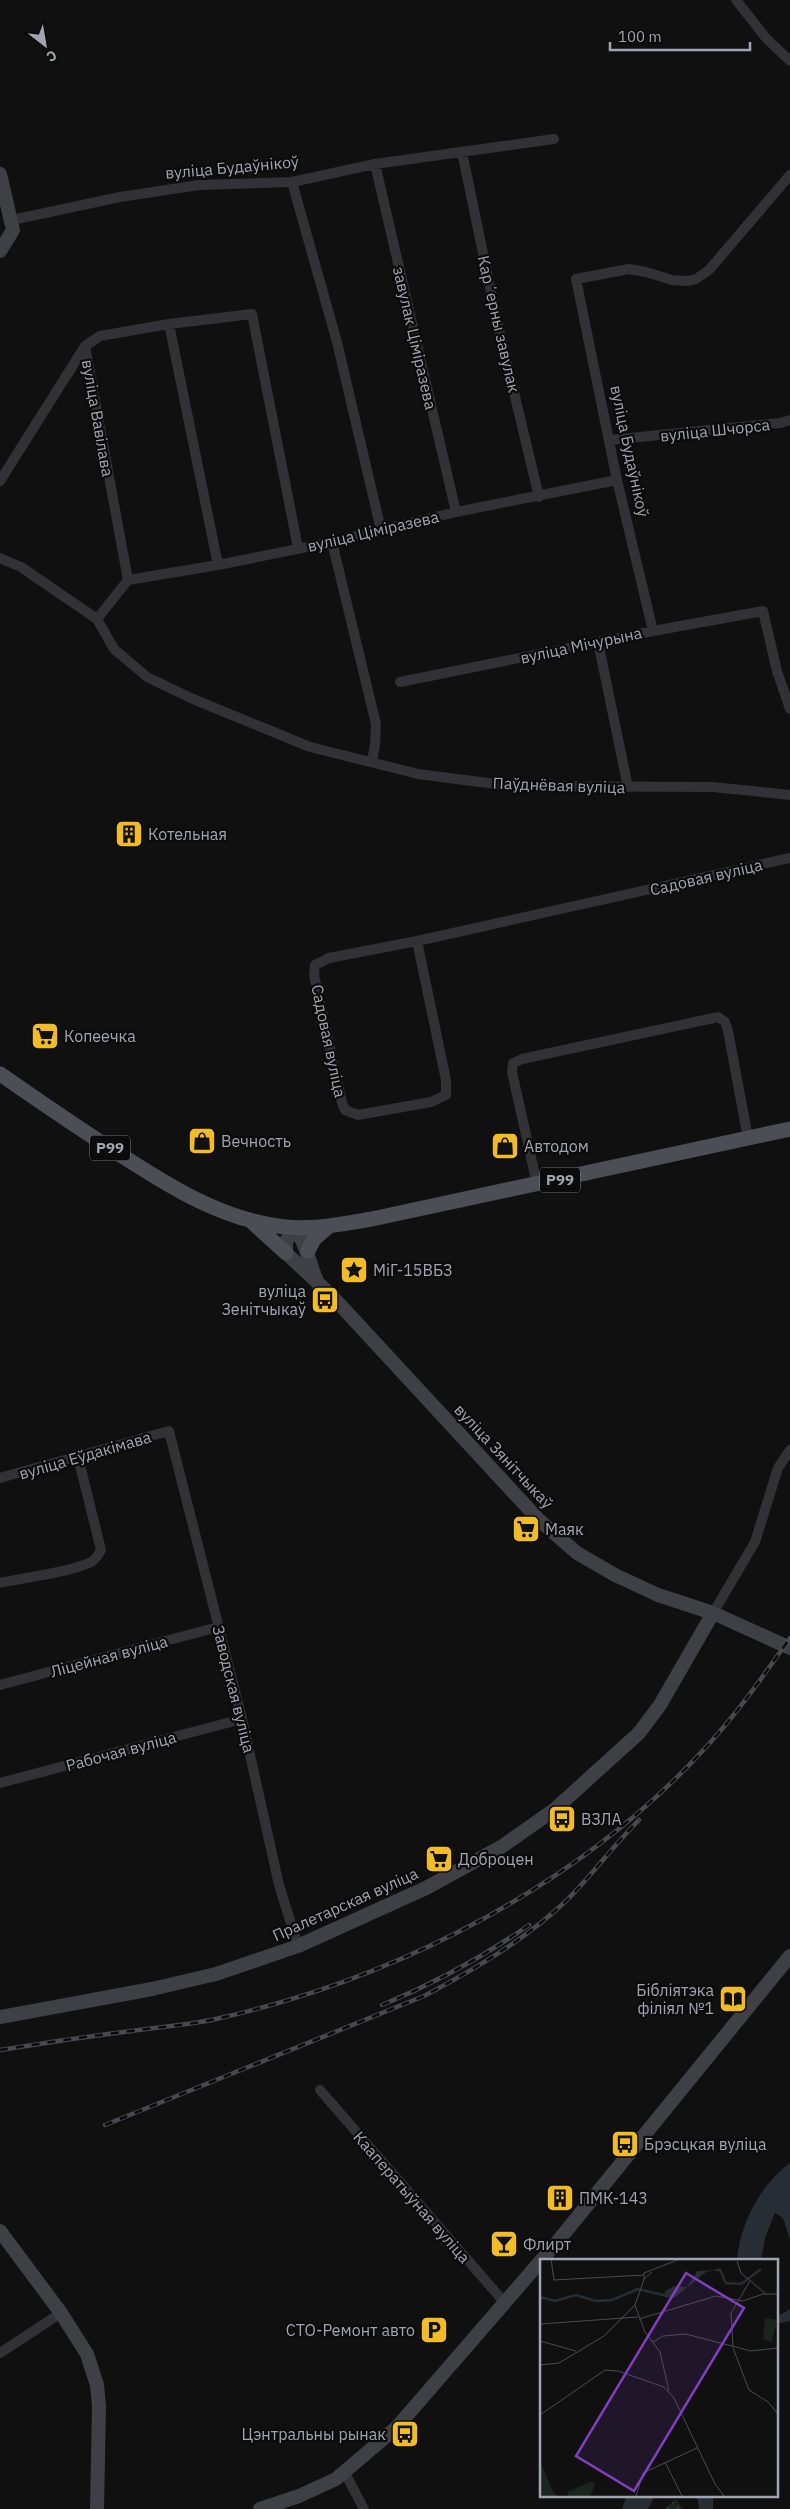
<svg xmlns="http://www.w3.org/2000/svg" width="790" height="2509" viewBox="0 0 790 2509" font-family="'IBM Plex Sans',sans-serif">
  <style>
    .park { fill: url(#park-dots) }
    .water { fill: #272d35 }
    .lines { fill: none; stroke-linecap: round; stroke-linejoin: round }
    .street { stroke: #313136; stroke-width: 10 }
    .secondary { stroke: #3f4046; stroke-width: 14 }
    .primary { stroke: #4d4e55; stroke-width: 15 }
    .rail-casing { stroke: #48494f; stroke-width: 4.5 }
    .rail { stroke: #0b0b0c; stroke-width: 2.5; stroke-dasharray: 8; stroke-linecap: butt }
    .labels { text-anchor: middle; stroke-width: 4.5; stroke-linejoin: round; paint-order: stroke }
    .shield { fill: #0b0b0c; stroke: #747780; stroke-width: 1 }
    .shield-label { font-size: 15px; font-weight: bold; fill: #a1a5b2 }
    .street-label { font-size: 16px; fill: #a1a5b2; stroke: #0b0b0c }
    .poi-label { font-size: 16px; fill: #a1a5b2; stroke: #0b0b0c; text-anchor: start }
    .inset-river { fill: none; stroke: #272d35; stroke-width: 2.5 }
    .inset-road { fill: none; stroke: #4a4c51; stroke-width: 1 }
    .view { fill: #813ebd; fill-opacity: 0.15; stroke: #813ebd; stroke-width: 2.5 }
    .inset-edge { fill: none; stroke: #a1a5b2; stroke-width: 2.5 }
  </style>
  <defs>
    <pattern id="park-dots" width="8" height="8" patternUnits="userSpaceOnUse" patternTransform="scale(1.25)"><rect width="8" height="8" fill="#1c241e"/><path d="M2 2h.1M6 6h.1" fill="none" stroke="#3a413c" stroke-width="1.8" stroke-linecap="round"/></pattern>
  </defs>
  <rect width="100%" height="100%" fill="#101011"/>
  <!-- park -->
  <path class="park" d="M676 2499 683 2509H665Z"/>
  <!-- water -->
  <path class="water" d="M790 2163V2240L783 2218 775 2213 765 2238 761 2260H737C740 2224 760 2185 790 2163Z
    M790 2309V2321L776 2324V2312L780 2315Z
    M627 2495H655L648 2509H622Z
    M697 2495H713V2509H699Z"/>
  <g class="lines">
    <!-- street -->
    <path class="street" d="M736 0 766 38 790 61
      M462 152 497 321 539 497
      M375 164 456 512
      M292 182 337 342 381 530
      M12 220 120 197 199 185 292 182 375 164 554 139
      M169 324 218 565
      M610 440 780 423 790 420
      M0 481 85 346
      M332 542 376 724 375 745 372 761
      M0 558 21 567 97 619 114 649 147 677 193 699 310 747 418 774 511 786 713 787 790 795
      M128 580 218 565 332 542 456 512 617 480
      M97 619 128 580 85 346 100 336 169 324 252 314 298 548
      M653 631 617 480 576 279 629 269 646 272 672 280 688 281 696 279 709 270 790 175
      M598 642 628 787
      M400 682 653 631 763 611 777 671 790 709
      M417 941 329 958 315 965 314 975 342 1103 345 1110 358 1115 431 1102 446 1095V1080L417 941 790 858
      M537 1184 512 1072 513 1063 522 1059 718 1017 725 1022 728 1031 748 1138
      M0 1478 169 1431 242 1719 279 1885 298 1946
      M0 1583C26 1577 68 1573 91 1562 96 1559 98 1555 101 1550L78 1457
      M713 1613 755 1542 778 1468 790 1450
      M0 1685 218 1627
      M0 1783 242 1719
      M320 2090 505 2303
      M0 2353 61 2313
      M345 2473 364 2509"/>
    <!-- secondary -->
    <path class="secondary" d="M0 174 13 230 0 251
      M317 1281C309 1263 307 1245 295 1228L286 1241V1253L331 1295 539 1520 577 1553 615 1575 658 1595 713 1613 790 1648
      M0 2017 152 1989 216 1974 298 1946 426 1888 501 1847 554 1810 639 1733 660 1705 713 1613
      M0 2231 61 2313 87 2354 97 2385 99 2406 97 2509
      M260 2509 299 2496 336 2479 397 2427 558 2241 790 1956"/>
    <!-- primary -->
    <path class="primary" d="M0 1074C38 1100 75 1126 113 1150 164 1183 216 1217 277 1226 309 1231 341 1224 372 1219L790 1129
      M251 1221 286 1253
      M308 1251 314 1239 329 1226"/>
    <!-- rail casing -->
    <g class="rail-casing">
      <path id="rail" d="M382 2005C433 1984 483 1957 529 1925
        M0 2050C49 2042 98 2035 147 2029 170 2026 194 2024 216 2019 399 1978 582 1884 708 1745 739 1711 764 1675 790 1638
        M105 2125 424 1996C475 1969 525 1940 567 1900 592 1875 613 1846 639 1820"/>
    </g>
    <!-- rail -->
    <use href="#rail" class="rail"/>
  </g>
  <!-- icons -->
  <defs>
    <g id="building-square" transform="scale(1.4375)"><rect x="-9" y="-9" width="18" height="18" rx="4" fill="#f2bc27" stroke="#0b0b0c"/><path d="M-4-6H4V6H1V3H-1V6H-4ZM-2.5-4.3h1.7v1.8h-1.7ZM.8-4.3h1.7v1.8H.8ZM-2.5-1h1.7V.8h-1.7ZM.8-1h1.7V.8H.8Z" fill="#111"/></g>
    <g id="supermarket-square" transform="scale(1.4375)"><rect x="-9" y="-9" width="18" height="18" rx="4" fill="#f2bc27" stroke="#0b0b0c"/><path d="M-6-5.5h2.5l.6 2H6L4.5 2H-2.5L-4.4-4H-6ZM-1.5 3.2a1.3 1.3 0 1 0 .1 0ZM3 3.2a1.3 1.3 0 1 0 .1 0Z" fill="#111"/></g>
    <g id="shop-square" transform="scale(1.4375)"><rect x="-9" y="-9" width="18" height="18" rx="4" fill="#f2bc27" stroke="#0b0b0c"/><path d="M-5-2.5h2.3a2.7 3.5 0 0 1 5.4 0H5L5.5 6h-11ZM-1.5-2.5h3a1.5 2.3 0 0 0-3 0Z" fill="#111"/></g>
    <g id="sight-square" transform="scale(1.4375)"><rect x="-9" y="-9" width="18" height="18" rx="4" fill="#f2bc27" stroke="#0b0b0c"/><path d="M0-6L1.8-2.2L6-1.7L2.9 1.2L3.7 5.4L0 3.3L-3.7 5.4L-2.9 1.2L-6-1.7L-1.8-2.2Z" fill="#111"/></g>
    <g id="bus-square" transform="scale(1.4375)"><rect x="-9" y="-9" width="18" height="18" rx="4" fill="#f2bc27" stroke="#0b0b0c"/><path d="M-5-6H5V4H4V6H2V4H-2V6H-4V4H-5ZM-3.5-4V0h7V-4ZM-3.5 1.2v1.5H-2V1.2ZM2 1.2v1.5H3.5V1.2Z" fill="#111"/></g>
    <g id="library-square" transform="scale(1.4375)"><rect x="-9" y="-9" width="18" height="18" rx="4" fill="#f2bc27" stroke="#0b0b0c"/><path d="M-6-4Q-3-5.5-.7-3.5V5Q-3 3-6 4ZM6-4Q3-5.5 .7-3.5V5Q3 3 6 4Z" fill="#111"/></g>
    <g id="bar-square" transform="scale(1.4375)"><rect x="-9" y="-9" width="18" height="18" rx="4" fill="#f2bc27" stroke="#0b0b0c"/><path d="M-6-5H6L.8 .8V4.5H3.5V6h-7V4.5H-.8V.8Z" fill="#111"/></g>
    <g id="parking-square" transform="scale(1.4375)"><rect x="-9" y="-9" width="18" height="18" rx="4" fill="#f2bc27" stroke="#0b0b0c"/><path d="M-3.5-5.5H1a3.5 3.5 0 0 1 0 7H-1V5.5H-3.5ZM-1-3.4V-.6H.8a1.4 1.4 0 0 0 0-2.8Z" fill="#111"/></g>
  </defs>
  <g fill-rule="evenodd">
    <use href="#building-square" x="129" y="834"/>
    <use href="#supermarket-square" x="45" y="1036"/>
    <use href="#shop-square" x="202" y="1141"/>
    <use href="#shop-square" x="505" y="1146"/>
    <use href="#sight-square" x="354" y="1270"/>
    <use href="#bus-square" x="325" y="1300"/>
    <use href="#supermarket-square" x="526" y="1529"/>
    <use href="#bus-square" x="562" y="1819"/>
    <use href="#supermarket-square" x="439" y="1859"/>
    <use href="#library-square" x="733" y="1999"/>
    <use href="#bus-square" x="625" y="2144"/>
    <use href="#building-square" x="560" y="2198"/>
    <use href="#bar-square" x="504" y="2244"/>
    <use href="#parking-square" x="434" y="2330"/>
    <use href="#bus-square" x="405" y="2434"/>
  </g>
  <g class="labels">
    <!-- shield labels -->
    <g class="shield">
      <rect x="90" y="1135.5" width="40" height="25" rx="4"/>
      <rect x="540" y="1167.5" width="40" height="25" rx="4"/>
    </g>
    <g class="shield-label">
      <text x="110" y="1153">Р99</text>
      <text x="560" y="1185">Р99</text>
    </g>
    <!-- street labels -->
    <g class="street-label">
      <text transform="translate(232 167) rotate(-5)" y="6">вуліца Будаўнікоў</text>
      <text transform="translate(499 324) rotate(77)" y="6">Карʼерны завулак</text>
      <text transform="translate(415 338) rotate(77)" y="6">завулак Ціміразева</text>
      <text transform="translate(98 418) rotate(80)" y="6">вуліца Вавілава</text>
      <text transform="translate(715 430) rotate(-6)" y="6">вуліца Шчорса</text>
      <text transform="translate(630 451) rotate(78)" y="6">вуліца Будаўнікоў</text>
      <text transform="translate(373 531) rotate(-13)" y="6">вуліца Ціміразева</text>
      <text transform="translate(581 645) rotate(-12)" y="6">вуліца Мічурына</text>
      <text transform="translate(559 785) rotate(2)" y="6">Паўднёвая вуліца</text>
      <text transform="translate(706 877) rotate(-13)" y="6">Садовая вуліца</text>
      <text transform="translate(329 1041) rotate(78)" y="6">Садовая вуліца</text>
      <text transform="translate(85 1455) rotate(-16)" y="6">вуліца Еўдакімава</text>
      <text transform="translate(504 1456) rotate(47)" y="6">вуліца Зянітчыкаў</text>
      <text transform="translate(109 1656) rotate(-15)" y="6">Ліцейная вуліца</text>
      <text transform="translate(234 1689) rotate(76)" y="6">Заводская вуліца</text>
      <text transform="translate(121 1751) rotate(-15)" y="6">Рабочая вуліца</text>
      <text transform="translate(345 1904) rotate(-24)" y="6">Пралетарская вуліца</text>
      <text transform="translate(412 2197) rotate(49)" y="6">Кааператыўная вуліца</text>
    </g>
    <!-- poi labels -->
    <g class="poi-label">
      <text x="148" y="840">Котельная</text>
      <text x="64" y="1042">Копеечка</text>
      <text x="221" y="1147">Вечность</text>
      <text x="524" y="1152">Автодом</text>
      <text x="373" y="1276">МіГ-15ВБЗ</text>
      <text x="306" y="1297" text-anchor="end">вуліца<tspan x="306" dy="18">Зенітчыкаў</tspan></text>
      <text x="545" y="1535">Маяк</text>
      <text x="581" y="1825">ВЗЛА</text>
      <text x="458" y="1865">Доброцен</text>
      <text x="714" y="1996" text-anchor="end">Бібліятэка<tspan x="714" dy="18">філіял №1</tspan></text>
      <text x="644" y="2150">Брэсцкая вуліца</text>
      <text x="579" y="2204">ПМК-143</text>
      <text x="523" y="2250">Флирт</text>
      <text x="415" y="2336" text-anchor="end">СТО-Ремонт авто</text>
      <text x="386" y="2440" text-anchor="end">Цэнтральны рынак</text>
    </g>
  </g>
  <!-- overview -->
  <g transform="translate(540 2259)">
    <rect width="238" height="238" fill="#101011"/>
    <path d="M0 203 14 234 18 237H0ZM50 223 56 224 50 237H28L27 233Z" fill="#1c241e"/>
    <path d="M225 59 237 61 232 83 223 80Z" fill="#1c241e"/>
    <path d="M179 11 166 13 134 39 124 38 125 32 134 27 147 28 157 12Z" fill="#272d35"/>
    <path class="inset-river" d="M176 11H180L186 24 201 25 221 10M0 38 15 42 36 36 56 42 72 41 98 30 127 37"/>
    <path class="inset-road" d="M11 0 14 21 104 16M197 2 201 14 225 34M104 20V14L140 0M95 46 105 73 120 93 129 132M99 60 176 37 203 42 223 35H238M0 65 98 58M0 82 36 92M113 83 123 77 146 75 211 92 238 89M193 88 191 54 210 22M193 89 209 131 228 143 238 155M0 106 19 104 64 77 95 46 104 20 112 13M0 156 65 111 78 112 124 128 134 139 175 225 184 237M125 203 142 237M96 237 103 214 157 189"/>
    <path class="view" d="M146 14 204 49 94 232 36 197Z"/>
    <rect width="238" height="238" class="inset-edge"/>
  </g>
  <!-- north arrow -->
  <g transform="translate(45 45) rotate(149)" stroke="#0b0b0c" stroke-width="4" paint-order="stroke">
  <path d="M0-4L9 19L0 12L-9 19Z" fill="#a1a5b2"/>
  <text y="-8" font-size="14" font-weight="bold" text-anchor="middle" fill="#a1a5b2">С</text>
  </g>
  <!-- scale -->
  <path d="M610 42v8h140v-8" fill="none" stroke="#a1a5b2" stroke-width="2.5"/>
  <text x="618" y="42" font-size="15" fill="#a1a5b2" stroke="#0b0b0c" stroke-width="4" paint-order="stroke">100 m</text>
</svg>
